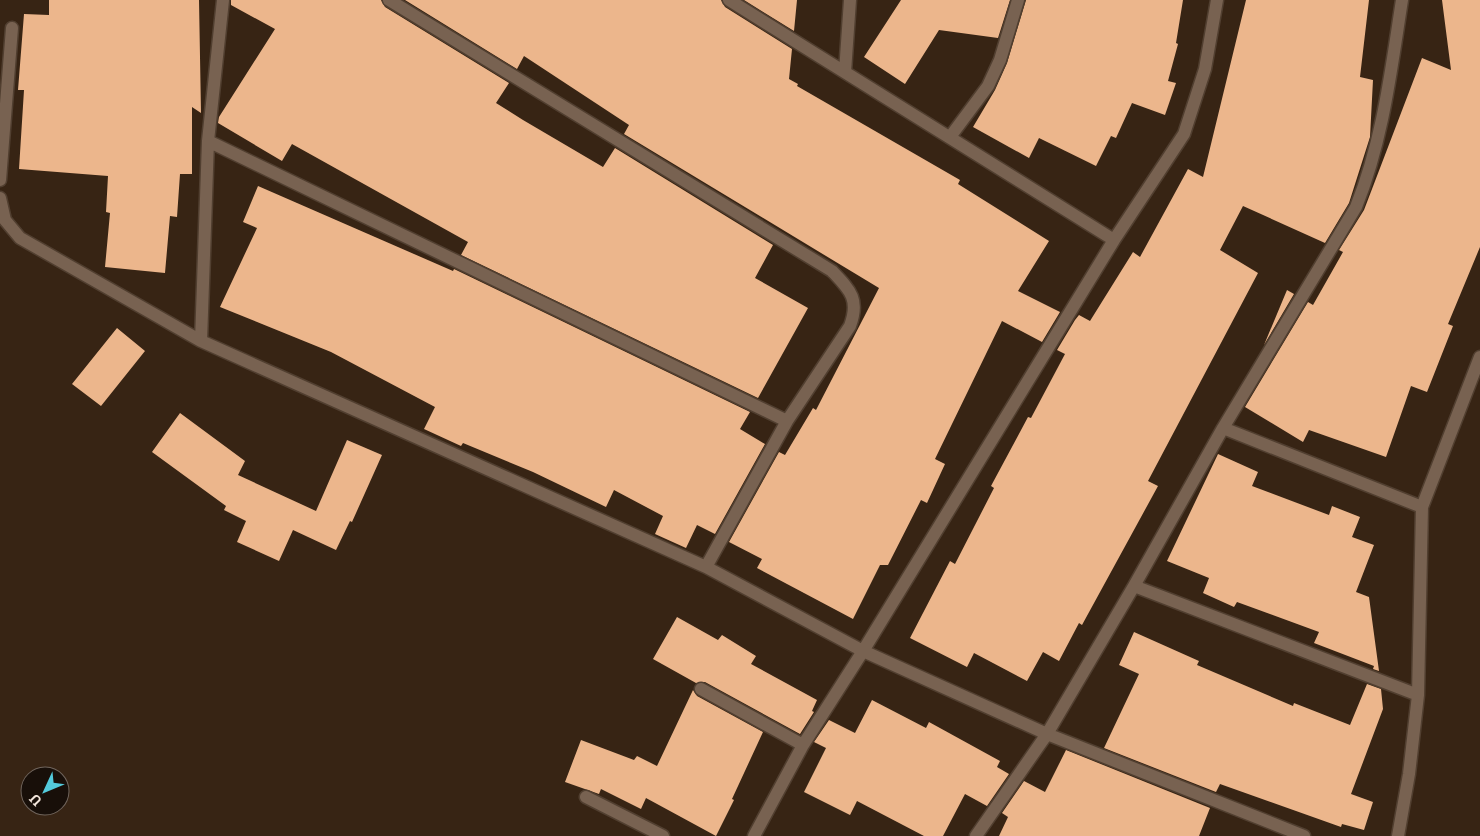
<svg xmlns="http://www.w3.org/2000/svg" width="1480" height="836" viewBox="0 0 1480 836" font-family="Bitter,serif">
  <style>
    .building { fill: #ecb68c }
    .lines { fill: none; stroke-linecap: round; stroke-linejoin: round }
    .street-casing { stroke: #513f30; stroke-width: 15 }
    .street { stroke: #786251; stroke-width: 12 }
  </style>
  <rect width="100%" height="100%" fill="#372414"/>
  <!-- building -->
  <path class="building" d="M49 0H199L201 113 192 107V174H180L177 217 170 216 165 273 105 267 110 213 106 212 108 176 19 169 24 90H18L24 14 49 15Z
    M231 0H381L385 7 509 83 496 103 523 120 603 167 615 148 773 245 755 278 808 308 758 398 461 255 468 242 292 144 282 161 218 123 219 117 275 29 231 5Z
    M405 0H721L725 7 792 49 789 79 798 84 797 86 960 180 958 184 1049 241 1018 291 1060 312 1042 342 1002 321 935 459 945 464 927 503 921 500 888 565H880L853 619 757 568 762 559 729 542 779 452 785 455 813 408 816 410 879 288 624 134 629 125 524 56 517 69Z
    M744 0H797L794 31Z
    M901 0H1010L998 38 939 30 905 84 864 57Z
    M1026 0H1183L1176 43 1178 44 1168 81 1176 83 1165 115 1132 103 1116 138 1111 136 1096 166 1039 138 1029 158 973 127 995 90 1007 63Z
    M1246 0H1369L1360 77 1373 80 1370 137 1349 203 1325 243 1243 206 1220 250 1258 273 1148 481 1158 486 1082 625 1079 623 1059 661 1043 652 1027 681 974 653 967 667 910 638 950 561 955 564 994 488 991 486 1028 417 1031 418 1065 354 1057 350 1075 320 1079 315 1090 321 1133 252 1140 257 1188 169 1203 177Z
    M1442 0H1480V247L1448 324 1453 326 1427 392 1411 386 1386 457 1309 430 1303 442 1245 407 1308 302 1313 305 1343 252 1339 250 1364 210 1422 58 1451 70Z
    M258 186 453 271 454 269 750 412 740 429 765 444 715 534 697 525 686 548 655 534 663 516 614 490 606 507 533 472 463 443 461 446 424 429 435 407 331 352 220 307 257 228 243 222Z
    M1287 290 1294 294 1264 345Z
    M117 328 145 351 101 406 72 384Z
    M180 413 245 461 238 475 316 511 347 440 382 455 352 522 350 521 336 550 293 530 279 561 237 542 246 521 224 510 226 506 152 452Z
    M1218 454 1258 472 1252 486 1329 515 1332 506 1360 517 1352 537 1374 545 1356 592 1369 597 1379 671 1373 669 1374 666 1314 643 1319 632 1237 602 1234 607 1203 593 1209 578 1167 561Z
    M677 617 718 640 722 635 756 656 751 664 817 700 812 711 814 712 800 734 705 682 696 683 653 659Z
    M1134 632 1199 661 1197 665 1293 706 1294 703 1350 725 1367 684 1381 689 1383 709 1351 794 1373 802 1364 830 1342 824 1341 827 1220 784 1216 792 1104 748 1139 674 1119 665Z
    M693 690 697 696 763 732 732 799 734 800 716 836 646 798 641 809 601 789 599 794 565 782 581 740 634 760 637 756 657 766Z
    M872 700 926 728 929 722 1000 761 997 767 1009 774 987 806 965 794 943 836H924L857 801 850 815 804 792 826 748 814 742 829 720 855 733Z
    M1066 750 1210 808 1199 836H999L1008 817 1002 813 1024 781 1045 792Z"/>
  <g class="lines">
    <!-- street casing -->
    <g class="street-casing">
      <path id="street" d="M389 0 832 271C850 290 860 299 850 326L787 421 706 567
        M729 0 1114 240
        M1217 0 1205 69 1184 134 1114 240 863 651 1047 734 1304 836
        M845 72 850 0
        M950 137 988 86 1000 60 1018 0
        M208 141 787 421
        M0 180 12 28
        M0 198 5 220 20 238 201 341 706 567 863 651 803 745 754 836
        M201 341 208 141 223 0
        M1223 428 1422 507
        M1134 586 1418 695
        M701 689 803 745
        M586 797 663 836
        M976 836 1047 734 1134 586 1223 428 1356 207C1383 140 1391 70 1402 0
        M1398 836 1409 774 1418 695 1422 507 1480 357"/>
    </g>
    <!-- street -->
    <use href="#street" class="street"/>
  </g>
  <!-- north arrow -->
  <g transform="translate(45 791) rotate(226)"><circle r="24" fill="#180f09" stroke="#70655d"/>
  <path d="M0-4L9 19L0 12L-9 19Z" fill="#53cadc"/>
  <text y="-8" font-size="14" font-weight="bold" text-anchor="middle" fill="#f3e6dc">U</text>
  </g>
</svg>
